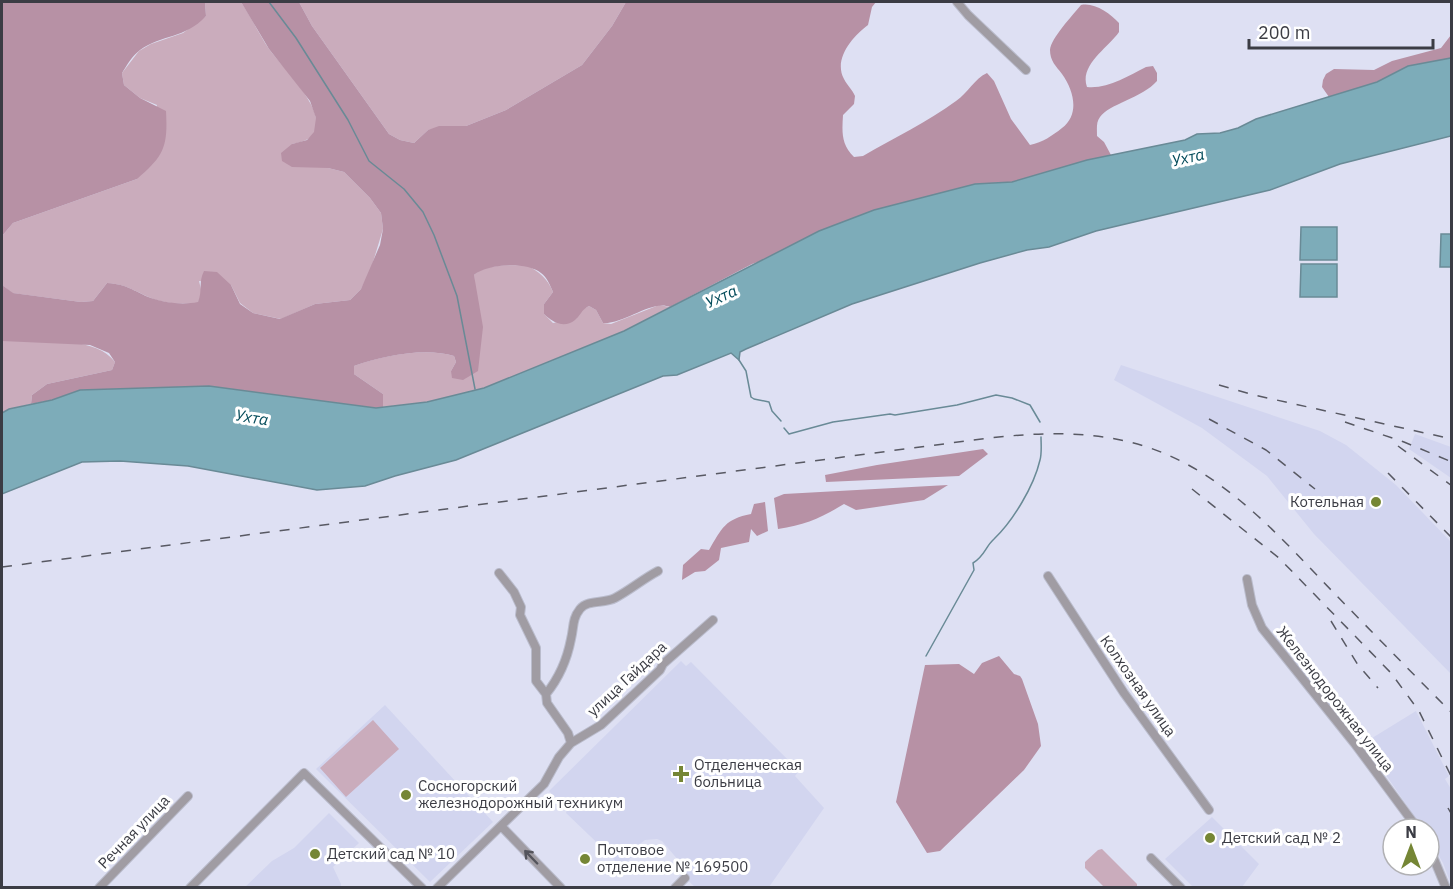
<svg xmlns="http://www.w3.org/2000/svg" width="1453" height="889" viewBox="0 0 1453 889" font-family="'IBM Plex Sans',sans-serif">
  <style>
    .built { fill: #d2d5ef }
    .green { fill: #caacbc }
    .forest { fill: #b791a5 }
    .water { fill: #7dacb9; stroke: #698a96; stroke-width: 1.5 }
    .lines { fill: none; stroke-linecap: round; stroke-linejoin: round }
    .stream { stroke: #698a96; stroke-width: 1.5 }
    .minor-casing { stroke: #babccc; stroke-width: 10 }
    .minor { stroke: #a09ca3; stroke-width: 8 }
    .rail { stroke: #585963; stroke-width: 1.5; stroke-dasharray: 10 10; stroke-linecap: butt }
    .oneway { stroke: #54545c }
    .poi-dot { fill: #758635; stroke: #fff; stroke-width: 2 }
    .labels { text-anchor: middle; stroke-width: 6; stroke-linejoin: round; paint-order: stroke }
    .poi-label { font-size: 15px; fill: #3b3c44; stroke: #fff; text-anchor: start }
    .street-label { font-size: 15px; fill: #3b3c44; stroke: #fff }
    .water-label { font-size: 16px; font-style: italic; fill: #034b5a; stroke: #fff }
  </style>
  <rect width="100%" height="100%" fill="#dee0f3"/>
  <!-- built -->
  <path class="built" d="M1121 365 1320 431 1346 445 1396 485 1451 542V674L1314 534 1267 476 1202 428 1114 380Z
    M1415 434 1451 447V478L1409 449Z
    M681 661 686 666 691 662 799 771 795 776 824 808 769 887H695L681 874 685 868 679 861 662 841 657 839 645 840 632 850 634 853 629 860 619 868 613 858 566 813 567 810 549 791Z
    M385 705 493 822 430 882 316 769Z
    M1416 711 1449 776 1445 779 1451 789V884L1443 863 1429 838V829H1423L1364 743Z
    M329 813 359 843 333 867 341 884V887H245L272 861 294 848Z
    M1212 817 1259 864 1242 887H1193L1165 859Z"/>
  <!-- green -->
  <path class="green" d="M205 2H241C251 17 259 34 269 49 281 66 341 123 306 140 302 142 296 143 292 144L328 168 344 172 370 198 381 213 383 229 370 272 361 289 350 300 315 304 281 319 253 313 240 303 231 285 199 281 202 293 198 303C183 304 165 304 151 298 134 291 126 284 107 283L93 301 81 302 12 293 2 285V236L13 223 137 179 157 105 140 98 124 85 122 73 139 51 151 44 183 33 206 16Z
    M299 2H626L612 26 582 65 506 110 466 126 428 130 414 143 400 140 389 134 312 26Z
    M526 265C540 272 547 278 553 292L544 304V314L553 323 576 319 581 310 589 306 596 310 603 323 611 324 659 305 670 307 624 331 484 388 427 402 383 407V394L354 374V366C382 356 424 347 454 356L456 362 451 371H478V354L474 275C487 263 508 266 526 265Z
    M18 340C47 342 97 337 115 362L112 370 47 384 32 395 31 404 9 409 2 413V341Z
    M373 720 399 749 346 797 320 768Z
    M1102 849 1137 884V887H1104L1085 868V862L1098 850Z"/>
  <!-- forest -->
  <path class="forest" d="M2 2H205L206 16C185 39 162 34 140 50 132 56 127 65 122 73L124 85 140 98 166 111C168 147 164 156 137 179L13 223 2 236Z
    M241 2H299L312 26 389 134 400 140 414 143 428 130 439 126H466L506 110 582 65 612 26 626 2H876L872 7 868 25C853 36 833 59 844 79 847 85 852 89 855 96L854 104 843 115C842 132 841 144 854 157L863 156C894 138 927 122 956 101 968 93 974 79 987 73L994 81 1011 119 1030 145C1043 142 1052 136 1062 128 1080 114 1074 91 1062 74 1056 66 1050 61 1050 50 1051 38 1073 15 1081 5 1094 2 1110 13 1119 23V32C1108 48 1079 65 1087 87 1108 89 1128 76 1146 67L1153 66 1157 73V81C1142 98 1109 104 1100 117 1096 122 1097 129 1097 136L1104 142 1111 155 1012 182 975 184 752 264 670 307C652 299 625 324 603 323L596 310 589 306C581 310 581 315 575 320 564 329 552 322 544 314V304L553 292C550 285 547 277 541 273 526 261 487 264 474 275L483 327 478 371 463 380 452 378 451 371 456 362 454 356C424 347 383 356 354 366V374L383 394V407L376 408 209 386 80 390 52 400 31 404 32 395 47 384 112 370 115 362 109 353 90 345 2 341V285L13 293 81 302 93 301 107 283C127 284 133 291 151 298 165 303 183 305 198 302 203 290 198 283 204 271L217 272 231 285 240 304 253 313 280 319 315 304 350 300 361 289 380 245 383 229 381 213 370 198 344 172 328 168 292 167 282 161 281 153 292 144 307 140 314 132 316 118 310 101 269 49Z
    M1451 35V58L1408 66 1377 82 1329 97 1322 87 1323 80 1326 74 1334 69 1374 70 1392 61 1441 48Z
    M983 449 988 454 959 476 826 482 825 475 877 465Z
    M948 485 924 500 856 510 844 504C821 518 805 525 778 529L774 498 784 494Z
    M765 502 768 531 757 536 751 529 749 542 721 548 719 560 705 571 695 572 682 580 683 565 701 549 709 550C722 528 725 519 751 514L754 504Z
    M999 656 1014 674 1020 676 1022 679 1038 724 1041 746 1024 770 940 851 927 853 896 802 925 665 959 664 974 674 982 663Z"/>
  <!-- water -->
  <path class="water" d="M1451 58V136L1340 164 1270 190 1134 222 1096 231 1049 247 1027 250 980 263 852 304 746 349 740 352 739 360 731 353 677 375 663 376 456 460 395 476 365 486 317 490 188 466 120 461 82 462 2 494V413L9 409 52 400 80 390 209 386 376 408 427 402 484 388 624 331 819 231 874 210 975 184 1012 182 1087 160 1185 140 1197 134 1220 133 1238 128 1256 119 1377 82 1408 66Z
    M1301 227H1337V260H1300Z
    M1441 234H1451V267H1440Z
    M1301 264H1337V297H1300Z"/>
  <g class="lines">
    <!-- stream -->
    <path class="stream" d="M269 2 296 38 348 120 369 161 404 189 423 212 434 235 457 296 475 389
      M739 360 746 371 751 397 754 399 769 402 772 411 781 421
      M784 428 789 434 833 422 890 414 895 415 957 405 996 395 1012 398 1030 405 1040 422
      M926 656 974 570 973 563C985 556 985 547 994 539 1013 521 1034 486 1040 460 1042 453 1041 444 1041 437"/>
    <!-- minor casing -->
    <g class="minor-casing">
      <path id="minor" d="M957 2 968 15 1026 70
        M499 573 514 592 521 607 520 615 536 648V681L546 694 547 703 568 733 571 743
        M1048 576 1124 693 1209 810
        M1247 579 1252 605 1262 628 1355 744 1418 829
        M546 694C559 678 567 660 571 639 574 627 572 619 580 609 588 599 604 604 615 598 630 590 643 579 658 571
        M501 826 561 888
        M1429 847 1446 888
        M1151 858 1181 888
        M99 888 188 796
        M190 888 304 773 422 888
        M437 888 544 784 559 757 571 743 601 725 660 670 663 664 713 620
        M675 888 685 878"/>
    </g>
    <!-- minor -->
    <use href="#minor" class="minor"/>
    <!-- rail -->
    <path class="rail" d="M1219 385 1254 395 1452 439
      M1209 419 1266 450 1315 489
      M1345 422 1404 442 1452 462
      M1398 446 1452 486
      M1388 473 1452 538
      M1192 489 1279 558 1391 673 1419 711 1452 778
      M2 567 989 438C1044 432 1097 430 1150 448 1226 474 1280 537 1334 593 1373 633 1412 673 1452 713
      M1331 621 1358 665 1378 688
      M1448 808 1452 815"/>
  </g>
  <!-- one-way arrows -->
  <defs><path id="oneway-shaft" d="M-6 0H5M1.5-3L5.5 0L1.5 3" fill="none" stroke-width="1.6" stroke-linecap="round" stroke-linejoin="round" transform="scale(1.5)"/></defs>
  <use class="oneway" href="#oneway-shaft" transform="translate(531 857) rotate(-134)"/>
  <!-- markers -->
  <g class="poi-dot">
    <circle cx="1376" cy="502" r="6"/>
    <path d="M678 765h6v6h6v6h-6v6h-6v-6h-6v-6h6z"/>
    <circle cx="406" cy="795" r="6"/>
    <circle cx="1210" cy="838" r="6"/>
    <circle cx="315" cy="854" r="6"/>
    <circle cx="585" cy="859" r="6"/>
  </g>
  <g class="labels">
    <!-- poi labels -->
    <g class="poi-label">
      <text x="1364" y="507" text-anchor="end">Котельная</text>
      <text x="694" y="770">Отделенческая<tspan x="694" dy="17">больница</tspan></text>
      <text x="418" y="791">Сосногорский<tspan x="418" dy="17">железнодорожный техникум</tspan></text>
      <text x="1222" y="843">Детский сад № 2</text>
      <text x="597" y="855">Почтовое<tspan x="597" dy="17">отделение № 169500</tspan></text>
      <text x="327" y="859">Детский сад № 10</text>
    </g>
    <!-- street labels -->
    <g class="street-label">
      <text transform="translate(627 679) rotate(-43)" y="5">улица Гайдара</text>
      <text transform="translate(1138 686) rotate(55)" y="5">Колхозная улица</text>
      <text transform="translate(1335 699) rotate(52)" y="5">Железнодорожная улица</text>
      <text transform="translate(134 832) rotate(-46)" y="5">Речная улица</text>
    </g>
    <!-- water labels -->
    <g class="water-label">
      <text transform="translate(1188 157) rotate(-13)" y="6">Ухта</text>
      <text transform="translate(721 296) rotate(-25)" y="6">Ухта</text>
      <text transform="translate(252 417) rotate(9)" y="6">Ухта</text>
    </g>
  </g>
  <!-- border -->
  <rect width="1453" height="889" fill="none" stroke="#3b3c44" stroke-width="6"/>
  <!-- north arrow -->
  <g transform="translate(1411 847)"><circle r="28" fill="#ffffff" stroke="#b1b1b4" stroke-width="1.5"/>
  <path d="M0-4.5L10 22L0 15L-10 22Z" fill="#758635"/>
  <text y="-9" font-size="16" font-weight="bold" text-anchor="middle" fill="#3b3c44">N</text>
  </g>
  <!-- scale -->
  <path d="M1249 39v9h184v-9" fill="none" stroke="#3b3c44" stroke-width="3"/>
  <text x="1258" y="39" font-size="18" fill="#3b3c44" stroke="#ffffff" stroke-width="4.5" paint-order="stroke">200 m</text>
</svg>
